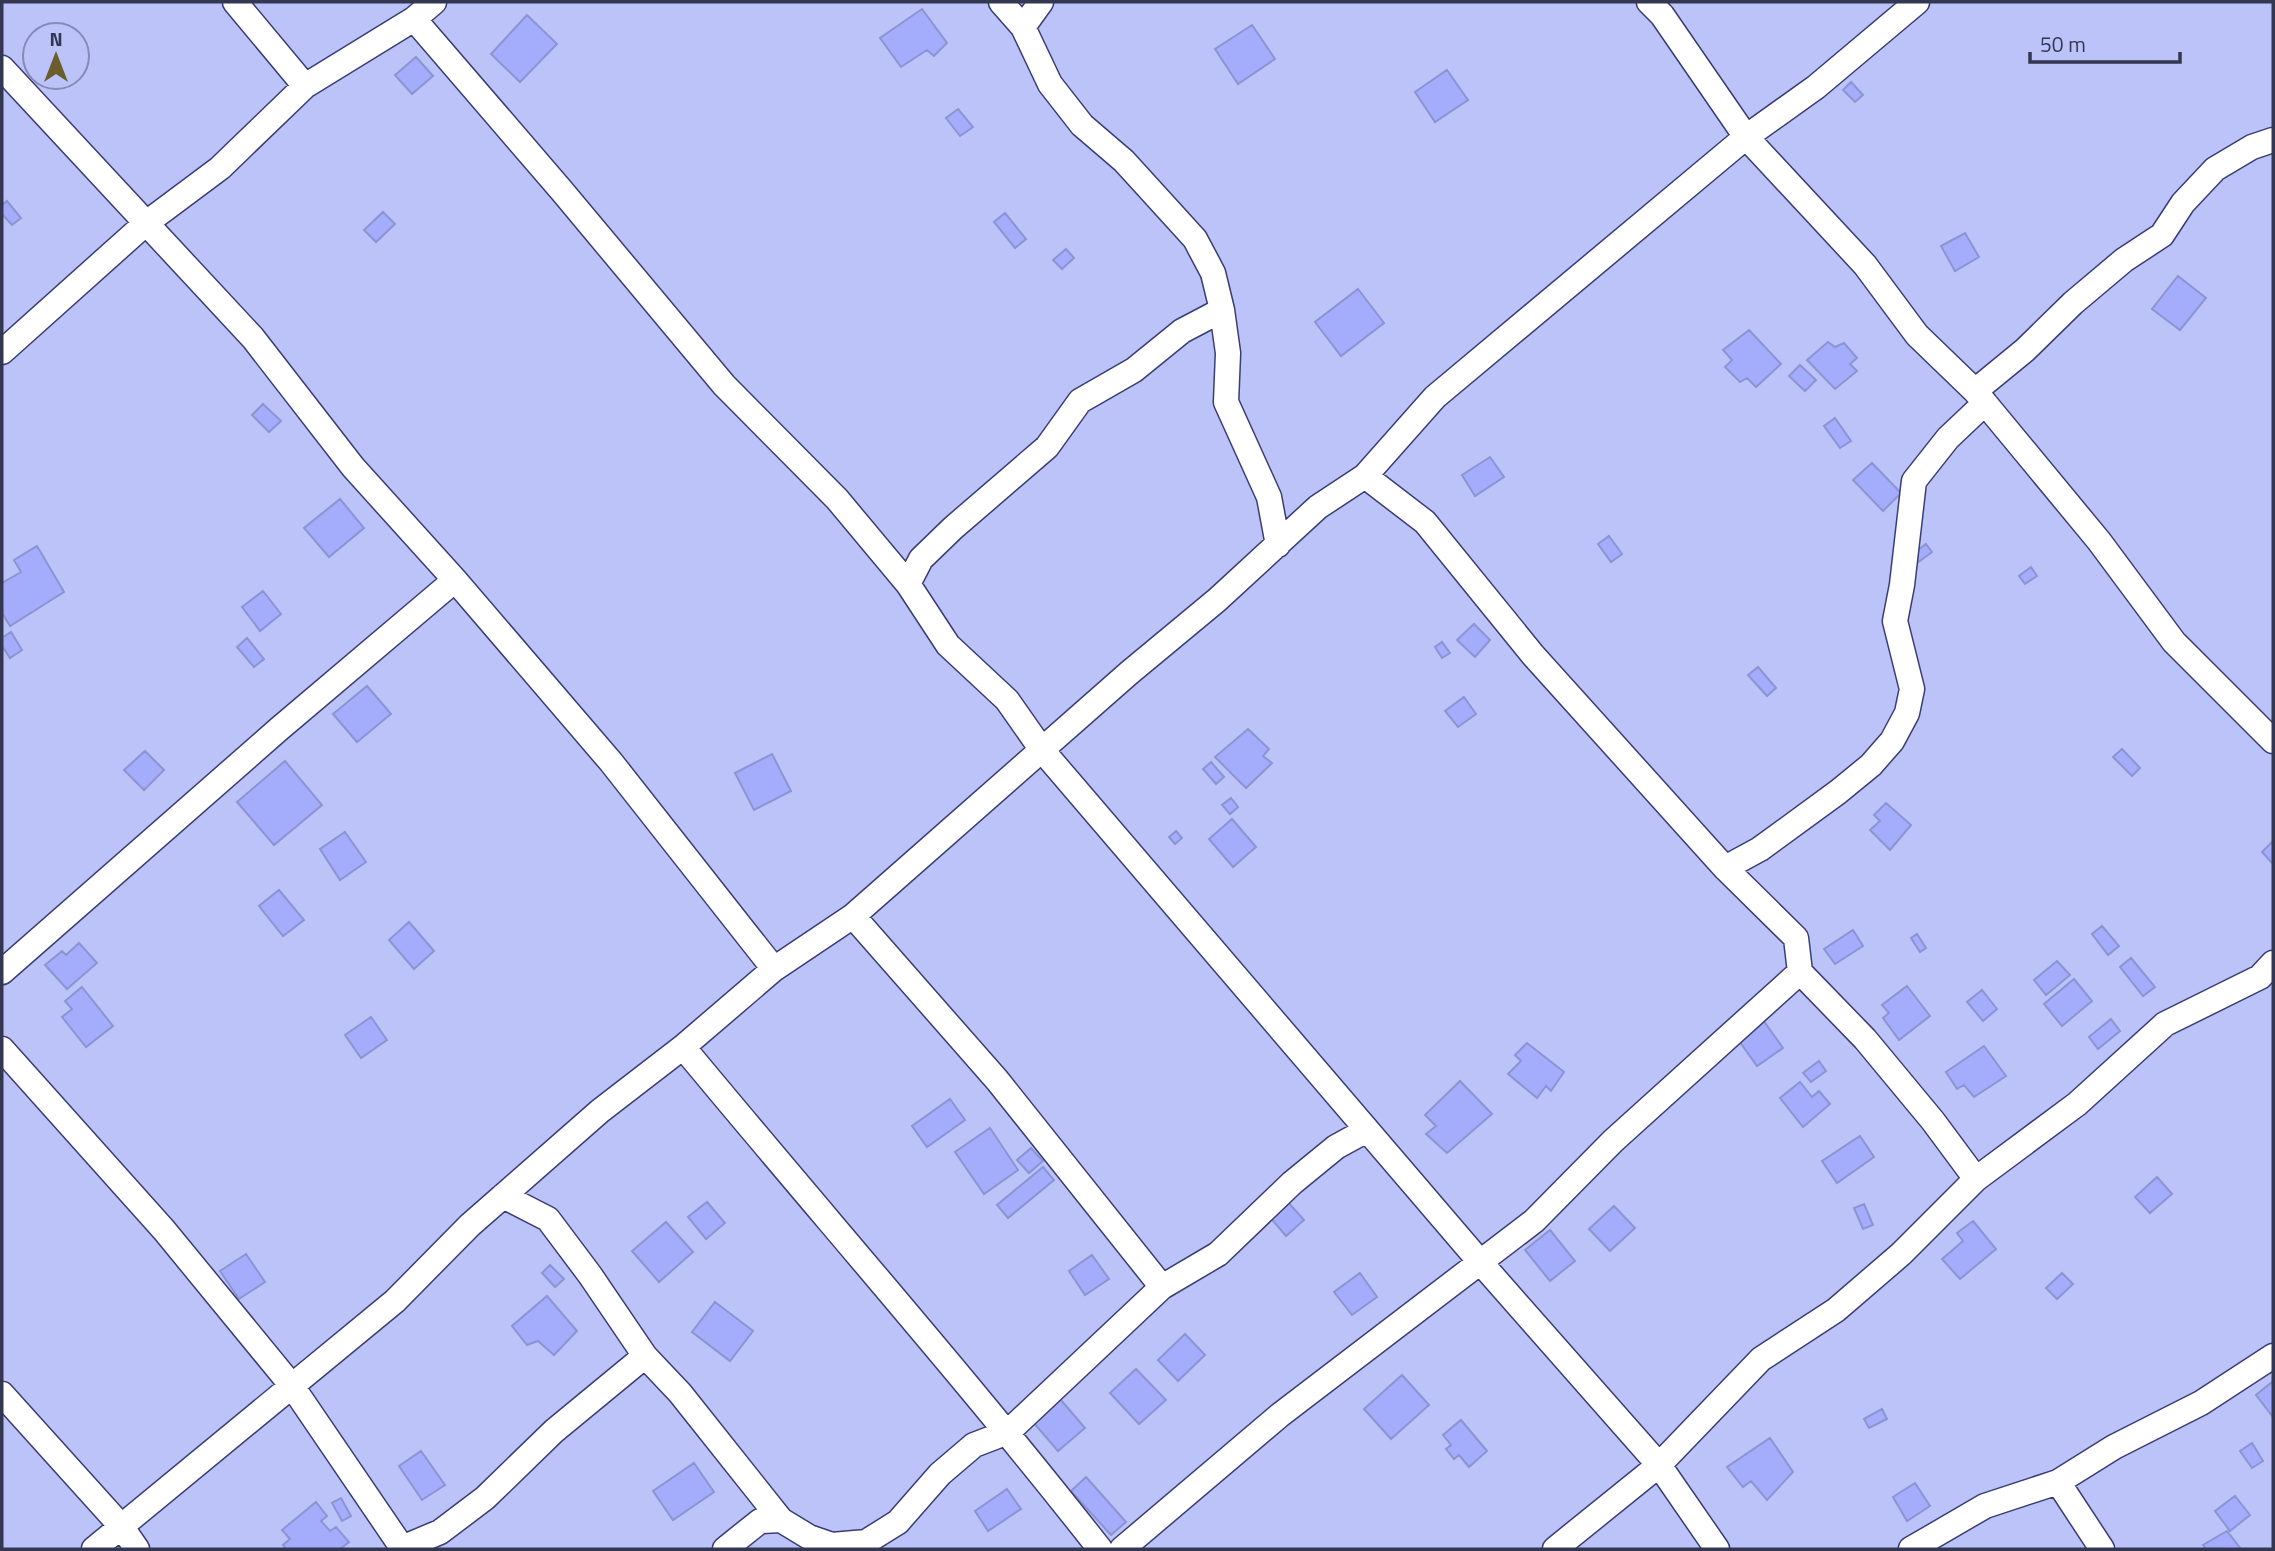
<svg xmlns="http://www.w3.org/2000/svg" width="2275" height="1551" viewBox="0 0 2275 1551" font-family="'Titillium Web',sans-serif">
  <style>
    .building { fill: #a3adfb; stroke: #8c94d3; stroke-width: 2 }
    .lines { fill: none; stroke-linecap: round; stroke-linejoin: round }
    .street-casing { stroke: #393d75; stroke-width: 27 }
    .street { stroke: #fff; stroke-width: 24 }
  </style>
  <rect width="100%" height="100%" fill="#bbc3f8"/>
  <!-- building -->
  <path class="building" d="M922 9 947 43 934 56 927 50 901 67 880 38Z
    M527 15 557 44 520 82 491 54Z
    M1252 25 1275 59 1238 84 1215 49Z
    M416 57 433 76 412 94 395 75Z
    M1447 70 1468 100 1435 122 1415 92Z
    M1851 82 1863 95 1855 102 1843 90Z
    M958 109 973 127 960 136 946 118Z
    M7 201 21 218 12 225 2 214V205Z
    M383 212 395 224 376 242 364 230Z
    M1005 213 1026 239 1015 248 994 222Z
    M1965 233 1979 257 1955 271 1941 246Z
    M1066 249 1074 258 1062 269 1053 260Z
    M2178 276 2206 298 2180 330 2152 309Z
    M1358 289 1384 323 1341 356 1315 322Z
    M1749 330 1781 364 1756 387 1747 378 1740 382 1725 367 1732 360 1723 350Z
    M1828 342 1835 347 1844 343 1857 358 1850 364 1857 371 1835 389 1807 360Z
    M1800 365 1816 380 1805 391 1789 376Z
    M263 404 281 421 269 432 252 415Z
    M1835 418 1851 441 1840 448 1824 426Z
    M1490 457 1504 477 1475 496 1462 475Z
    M1872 463 1901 493 1883 511 1853 480Z
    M340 499 364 528 329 557 304 528Z
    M1609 536 1622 554 1611 562 1598 544Z
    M1926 544 1932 552 1917 563 1911 555Z
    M37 546 64 592 10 626 2 613V583L21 572 14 560Z
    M2031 567 2037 576 2025 584 2019 576Z
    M263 591 281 614 260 631 242 607Z
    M1474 624 1490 640 1475 657 1457 640Z
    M11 632 22 650 10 658 2 646V638Z
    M247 638 264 659 254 667 237 647Z
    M1442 642 1450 653 1442 658 1435 647Z
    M1758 667 1776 688 1767 696 1748 675Z
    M367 686 391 714 357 742 333 714Z
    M1464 697 1476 714 1458 727 1445 711Z
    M1248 729 1269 749 1263 756 1272 763 1246 788 1215 757Z
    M2122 749 2140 768 2132 776 2113 757Z
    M145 751 164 770 144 790 124 770Z
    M772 754 791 791 754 810 735 773Z
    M285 761 322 805 274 845 237 802Z
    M1211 762 1224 777 1216 784 1203 769Z
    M1231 798 1238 807 1230 814 1222 805Z
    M1886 803 1911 825 1890 850 1870 830 1880 821 1874 815Z
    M1232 819 1256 847 1233 867 1209 839Z
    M1176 831 1182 838 1175 844 1169 837Z
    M345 832 366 862 340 880 320 849Z
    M2273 841V864L2262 852Z
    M279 890 304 920 283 936 259 906Z
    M409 922 434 951 414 969 389 940Z
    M2102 926 2119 946 2108 955 2092 934Z
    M1853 930 1863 946 1835 964 1824 949Z
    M1917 934 1926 948 1920 952 1911 938Z
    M79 943 97 963 67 989 45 965 62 951 66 955Z
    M2131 958 2155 987 2143 996 2120 967Z
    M2057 961 2070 975 2046 995 2034 980Z
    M2074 979 2092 1001 2062 1026 2044 1004Z
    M1907 986 1930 1016 1899 1040 1883 1018 1889 1013 1882 1005Z
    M82 987 113 1026 86 1047 62 1017 72 1009 65 1001Z
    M1982 990 1997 1009 1983 1021 1967 1002Z
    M371 1017 387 1040 361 1058 345 1035Z
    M2111 1019 2120 1031 2098 1049 2089 1037Z
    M1763 1020 1783 1048 1757 1066 1737 1038Z
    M1527 1043 1564 1072 1551 1091 1546 1086 1537 1098 1508 1074 1521 1061 1515 1055Z
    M1984 1046 2006 1076 1974 1097 1964 1085 1957 1089 1946 1072Z
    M1819 1061 1826 1071 1811 1082 1803 1073Z
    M1460 1081 1492 1114 1447 1153 1426 1134 1436 1126 1425 1115Z
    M1800 1082 1812 1097 1819 1091 1830 1104 1803 1127 1780 1098Z
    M950 1099 965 1120 927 1147 912 1126Z
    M990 1128 1018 1170 984 1194 955 1152Z
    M1860 1136 1874 1157 1837 1183 1822 1161Z
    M1031 1148 1043 1161 1029 1173 1017 1160Z
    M1043 1167 1054 1180 1008 1218 997 1205Z
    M2157 1177 2172 1194 2150 1213 2135 1197Z
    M1287 1201 1304 1220 1286 1236 1269 1216Z
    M707 1202 725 1223 706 1239 688 1217Z
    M1864 1204 1873 1225 1863 1229 1854 1208Z
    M1614 1206 1635 1228 1610 1251 1589 1229Z
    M1973 1221 1996 1249 1960 1279 1942 1259 1963 1241 1957 1233Z
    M666 1222 693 1252 659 1282 632 1251Z
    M1550 1230 1575 1261 1550 1281 1525 1250Z
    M246 1254 265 1282 239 1299 220 1271Z
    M1092 1255 1109 1279 1085 1295 1069 1271Z
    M550 1265 564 1279 555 1287 542 1273Z
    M1360 1273 1377 1297 1352 1315 1334 1292Z
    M2062 1273 2073 1284 2057 1299 2046 1288Z
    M547 1296 577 1331 554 1355 538 1341 527 1345 512 1326Z
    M715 1302 753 1331 730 1361 692 1332Z
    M1185 1334 1205 1355 1178 1381 1158 1360Z
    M1136 1369 1166 1400 1139 1424 1110 1393Z
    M1402 1375 1429 1405 1391 1439 1364 1409Z
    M2273 1381V1417L2256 1395Z
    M1060 1399 1085 1428 1058 1451 1033 1422Z
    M1882 1409 1887 1419 1869 1428 1864 1419Z
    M1461 1420 1487 1451 1469 1467 1459 1455 1454 1459 1446 1449 1451 1445 1443 1435Z
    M1770 1438 1793 1472 1767 1500 1751 1481 1743 1487 1727 1467Z
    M2252 1443 2263 1461 2252 1468 2240 1451Z
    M421 1451 445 1485 422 1500 399 1466Z
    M694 1463 714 1492 673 1520 653 1491Z
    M1086 1477 1126 1522 1111 1535 1071 1491Z
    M1915 1483 1930 1506 1907 1521 1893 1497Z
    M1007 1489 1021 1509 988 1531 975 1511Z
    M2235 1496 2250 1515 2230 1531 2215 1511Z
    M341 1498 351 1516 342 1521 332 1503Z
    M316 1502 327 1516 321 1521 330 1531 336 1527 349 1542 340 1549H286L283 1545 290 1539 282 1530Z
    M2227 1531 2241 1549H2206L2203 1545Z"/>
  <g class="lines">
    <!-- street casing -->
    <g class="street-casing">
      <path id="street" d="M1001 2 1023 27 1050 84 1082 125 1124 161 1195 239 1213 273 1222 310 1228 353 1226 402 1269 497 1278 545
        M1649 2 1662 15 1746 137 1865 265 1917 335 1975 391 2099 541 2174 642 2273 741
        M414 19 562 191 724 385 837 499 908 584 948 645 1007 700 1042 750 1481 1263 1659 1465 1717 1549
        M1023 27 1041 2
        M2 68 253 338 353 467 455 580 611 762 774 969
        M305 86 414 19 434 2
        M2 352 145 224 220 168 305 86 235 2
        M1975 391 2025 350 2073 303 2124 260 2162 235 2183 203 2215 169 2252 147 2273 140
        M1365 476 1425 522 1533 655 1725 868 1796 938 1800 972 1865 1039 1933 1121 1976 1179
        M908 584 921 559 953 528 1047 447 1080 401 1134 370 1182 331 1222 310
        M1725 868 1760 849 1838 792 1871 765 1892 741 1907 713 1912 689 1895 621 1902 585 1914 481 1948 438 1985 403
        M2 972 279 729 455 580
        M683 1047C822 1215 966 1378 1100 1549
        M2 1049 164 1230 292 1386 403 1549
        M503 1196 548 1219 590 1275 645 1356 680 1393 781 1520
        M1162 1287 1218 1254 1292 1183 1336 1147 1367 1130
        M2 1394 121 1526 137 1549
        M2058 1482 2102 1549
        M402 1548 440 1532 485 1498 554 1431 645 1356
        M94 1549 395 1301 470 1225 600 1111 683 1047 774 969 853 916 1129 673 1217 600 1318 507 1365 476 1435 397 1746 137 1816 87 1917 2
        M725 1549 760 1521 781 1520 809 1537 832 1545 866 1542 898 1522 940 1474 974 1445 1008 1432 1162 1287 997 1080 853 916
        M1122 1549 1280 1415 1534 1221 1613 1141 1800 972
        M1555 1549 1659 1465 1761 1359 1836 1310 1901 1254 1976 1179 2077 1104 2165 1024 2260 977 2273 963
        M1911 1549 1985 1506 2058 1482 2114 1447 2201 1403 2273 1356"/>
    </g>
    <!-- street -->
    <use href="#street" class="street"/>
  </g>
  <!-- border -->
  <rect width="2275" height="1551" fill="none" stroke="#333752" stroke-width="7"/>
  <!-- north arrow -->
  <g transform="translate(56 56)"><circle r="33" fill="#bbc3f8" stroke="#858bb6" stroke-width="2"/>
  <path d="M0-5L12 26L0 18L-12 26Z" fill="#6a5f2c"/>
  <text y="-10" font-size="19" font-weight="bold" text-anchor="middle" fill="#333752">N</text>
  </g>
  <!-- scale -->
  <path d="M2030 52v10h150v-10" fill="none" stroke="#333752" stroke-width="3.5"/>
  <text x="2040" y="52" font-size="21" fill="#333752" stroke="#bbc3f8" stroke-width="5" paint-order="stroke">50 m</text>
</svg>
